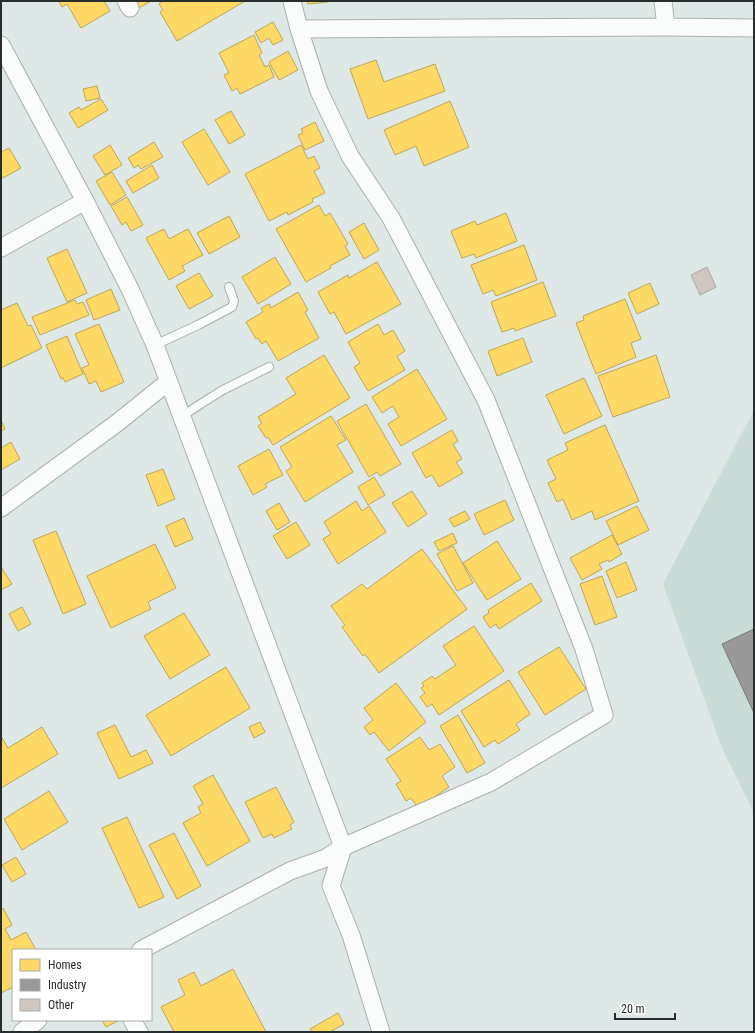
<svg xmlns="http://www.w3.org/2000/svg" width="755" height="1033" viewBox="0 0 755 1033" font-family="'Roboto Condensed',sans-serif">
  <style>
    .built { fill: #cadcd8 }
    .homes { fill: #ffd966; stroke: #bea555 }
    .industry { fill: #999; stroke: #777978 }
    .building { fill: #cfc7c0; stroke: #a6a8a6 }
    .lines { fill: none; stroke-linecap: round; stroke-linejoin: round }
    .lane-casing { stroke: #a9b0af; stroke-width: 10 }
    .street-casing { stroke: #a9b0af; stroke-width: 19 }
    .lane { stroke: #fafcfb; stroke-width: 8 }
    .street { stroke: #fafcfb; stroke-width: 17 }
  </style>
  <rect width="100%" height="100%" fill="#dee8e6"/>
  <!-- built -->
  <path class="built" d="M754 410V813L722 748 663 584Z"/>
  <!-- homes -->
  <path class="homes" d="M59 1H104L110 11 81 28 67 4 62 7Z
    M135 1H151L139 8Z
    M163 1H245L177 41 160 12 163 10 159 4Z
    M307 1H328V2L308 4Z
    M273 22 283 40 273 45 269 38 261 43 255 32Z
    M254 35 262 53 259 55 265 67 269 65 274 77 240 94 237 88 232 91 224 75 229 73 219 53Z
    M288 51 298 70 279 80 269 62Z
    M376 60 384 82 435 64 445 91 368 119 350 69Z
    M97 86 100 98 86 101 83 89Z
    M101 99 108 110 78 128 69 113 79 107 81 110Z
    M450 101 469 147 424 166 416 146 395 155 384 130Z
    M231 111 245 135 229 144 215 120Z
    M315 122 324 141 305 150 298 135 303 133 301 129Z
    M204 129 230 172 208 185 182 142Z
    M154 142 163 157 141 169 138 165 134 168 128 158Z
    M110 145 122 165 105 175 93 156Z
    M301 145 308 159 314 156 320 168 314 171 325 193 312 199 313 202 288 215 287 212 269 221 245 174Z
    M9 148 21 168 3 178 1 175V152Z
    M152 165 159 178 133 193 126 181Z
    M112 172 126 195 110 205 96 181Z
    M127 197 143 225 131 231 126 222 122 225 111 206Z
    M319 205 325 216 330 213 348 244 345 246 350 255 330 266 331 268 306 282 276 229Z
    M506 213 517 241 476 258 474 254 462 258 451 231 475 221 477 225Z
    M229 216 240 237 209 254 197 233Z
    M364 223 379 250 364 259 349 232Z
    M164 229 169 239 188 229 203 255 182 266 185 271 169 280 146 238Z
    M524 245 537 280 496 296 493 290 483 294 471 265Z
    M67 249 87 293 67 302 47 258Z
    M275 257 291 284 258 304 242 277Z
    M377 262 401 304 346 334 334 312 330 314 318 292 348 275 349 278Z
    M199 273 213 296 189 309 176 286Z
    M543 282 556 316 515 331 514 328 502 332 491 302Z
    M650 283 659 304 637 314 628 293Z
    M111 289 120 310 94 320 86 300Z
    M298 292 308 310 305 312 319 338 278 361 266 341 262 344 258 338 256 339 246 322 263 312 261 308 269 304 271 308Z
    M625 299 641 339 631 343 636 357 596 374 576 323 584 320 583 316Z
    M75 300 77 304 83 302 89 315 40 335 32 317Z
    M17 303 28 326 31 325 42 348 1 368V310Z
    M99 324 124 382 101 392 96 381 89 384 82 368 89 365 75 334Z
    M378 324 384 335 393 330 405 351 397 356 405 370 368 391 354 367 360 363 348 342Z
    M67 336 83 374 65 382 63 378 61 379 46 345Z
    M523 338 532 362 497 376 488 351Z
    M324 355 350 398 273 445 268 437 266 438 258 426 262 423 258 417 296 394 286 378Z
    M656 355 670 397 613 417 598 376Z
    M417 369 447 419 401 446 388 424 399 417 393 406 382 413 372 397Z
    M584 378 602 416 564 434 546 395Z
    M366 404 401 464 380 476 377 472 369 477 337 421Z
    M331 416 346 440 337 445 353 472 305 502 286 471 292 467 280 447Z
    M1 420 5 429 1 431Z
    M605 425 639 501 595 520 592 511 572 520 563 499 557 502 548 483 556 479 547 460 568 450 565 443Z
    M452 430 458 441 453 444 462 459 456 462 463 473 439 487 432 475 426 478 412 453Z
    M11 442 20 459 1 470V448Z
    M269 449 283 475 265 484 267 487 253 495 238 466Z
    M163 469 175 499 158 506 146 475Z
    M374 477 385 495 368 505 358 487Z
    M412 491 427 514 408 527 392 503Z
    M505 500 514 520 484 535 474 514Z
    M356 501 362 511 369 506 386 532 338 564 323 539 331 534 324 522Z
    M279 503 290 522 277 530 266 511Z
    M637 506 649 530 618 545 606 521Z
    M465 511 470 519 454 527 449 519Z
    M184 518 193 539 175 547 166 526Z
    M296 522 310 545 287 559 273 536Z
    M56 531 86 604 63 614 33 540Z
    M453 533 457 543 439 551 434 542Z
    M612 535 622 554 609 562 608 560 599 564 602 569 582 580 570 558Z
    M497 541 521 579 487 600 463 563Z
    M155 544 176 588 148 602 151 609 111 628 87 576Z
    M453 546 473 583 457 591 437 554Z
    M422 549 467 609 379 673 365 654 363 656 342 627 345 625 331 606 362 584 367 589Z
    M626 562 637 590 617 598 606 571Z
    M1 567 12 584 1 590Z
    M602 576 617 617 595 625 580 584Z
    M531 583 542 601 499 629 496 624 490 628 483 617 489 613 488 610Z
    M22 607 31 624 18 631 9 614Z
    M184 613 210 655 170 679 144 636Z
    M474 626 504 671 439 715 432 704 427 707 420 697 425 693 421 688 424 686 422 683 432 676 435 679 456 665 443 646Z
    M559 647 586 689 545 715 518 672Z
    M226 667 250 708 171 756 146 715Z
    M509 680 530 714 516 724 520 730 498 744 495 740 484 747 461 711Z
    M396 683 426 722 389 751 374 732 370 735 364 727 373 720 364 708Z
    M458 715 485 763 467 773 440 726Z
    M260 722 265 732 254 738 249 727Z
    M115 725 131 757 146 750 153 763 119 779 97 733Z
    M42 727 58 754 1 788V736L8 748Z
    M420 737 429 750 440 744 455 767 442 776 449 787 418 808 411 798 406 801 396 784 401 781 386 759Z
    M213 775 250 841 207 866 183 823 201 813 198 807 203 804 193 786Z
    M276 787 294 822 290 825 292 829 274 838 272 834 263 838 245 802Z
    M49 791 68 822 22 850 4 819Z
    M127 817 164 897 139 908 102 828Z
    M174 833 201 886 177 899 149 845Z
    M16 857 26 874 12 882 2 865Z
    M3 908 12 925 5 929 11 940 26 932 36 950H13V987L1 993V910Z
    M233 969 266 1032H174L161 1007 185 995 178 980 194 972 201 986Z
    M338 1013 344 1024 330 1032H312L310 1029Z
    M102 1020H120L106 1027Z"/>
  <!-- industry -->
  <path class="industry" d="M754 629V713L722 644Z"/>
  <!-- building -->
  <path class="building" d="M707 267 716 287 700 295 691 275Z"/>
  <g class="lines">
    <!-- lane casing -->
    <g class="lane-casing">
      <path id="lane" d="M155 345 198 325 232 307 234 301 229 287
        M182 416 221 391 269 367"/>
    </g>
    <!-- street casing -->
    <g class="street-casing">
      <path id="street" d="M126 1 130 8
        M663 1 666 27
        M299 29 666 27 754 28
        M1 45 85 201 130 289 155 345 343 847 331 886 351 935 381 1032
        M1 248 85 201
        M1 508 117 423 168 382
        M141 950 290 871 326 858 343 847 491 782 604 715 584 649 486 400 391 218 350 156 319 91 299 29 292 1
        M132 1020 139 1032
        M22 1032 38 1020"/>
    </g>
    <!-- lane -->
    <use href="#lane" class="lane"/>
    <!-- street -->
    <use href="#street" class="street"/>
  </g>
  <!-- border -->
  <rect width="755" height="1033" fill="none" stroke="#272d2c" stroke-width="4"/>
  <!-- legend -->
  <rect x="12" y="949" width="140" height="72" fill="#ffffff" stroke="#a9abab"/>
  <rect x="20" y="959" width="20" height="12" fill="#ffd966" stroke="#a9abab"/>
  <text x="48" y="969" font-size="12" fill="#272d2c">Homes</text>
  <rect x="20" y="979" width="20" height="12" fill="#999999" stroke="#a9abab"/>
  <text x="48" y="989" font-size="12" fill="#272d2c">Industry</text>
  <rect x="20" y="999" width="20" height="12" fill="#cfc7c0" stroke="#a9abab"/>
  <text x="48" y="1009" font-size="12" fill="#272d2c">Other</text>
  <!-- scale -->
  <path d="M615 1013v6h60v-6" fill="none" stroke="#272d2c" stroke-width="2"/>
  <text x="621" y="1013" font-size="12" fill="#272d2c" stroke="#ffffff" stroke-width="3" paint-order="stroke">20 m</text>
</svg>
